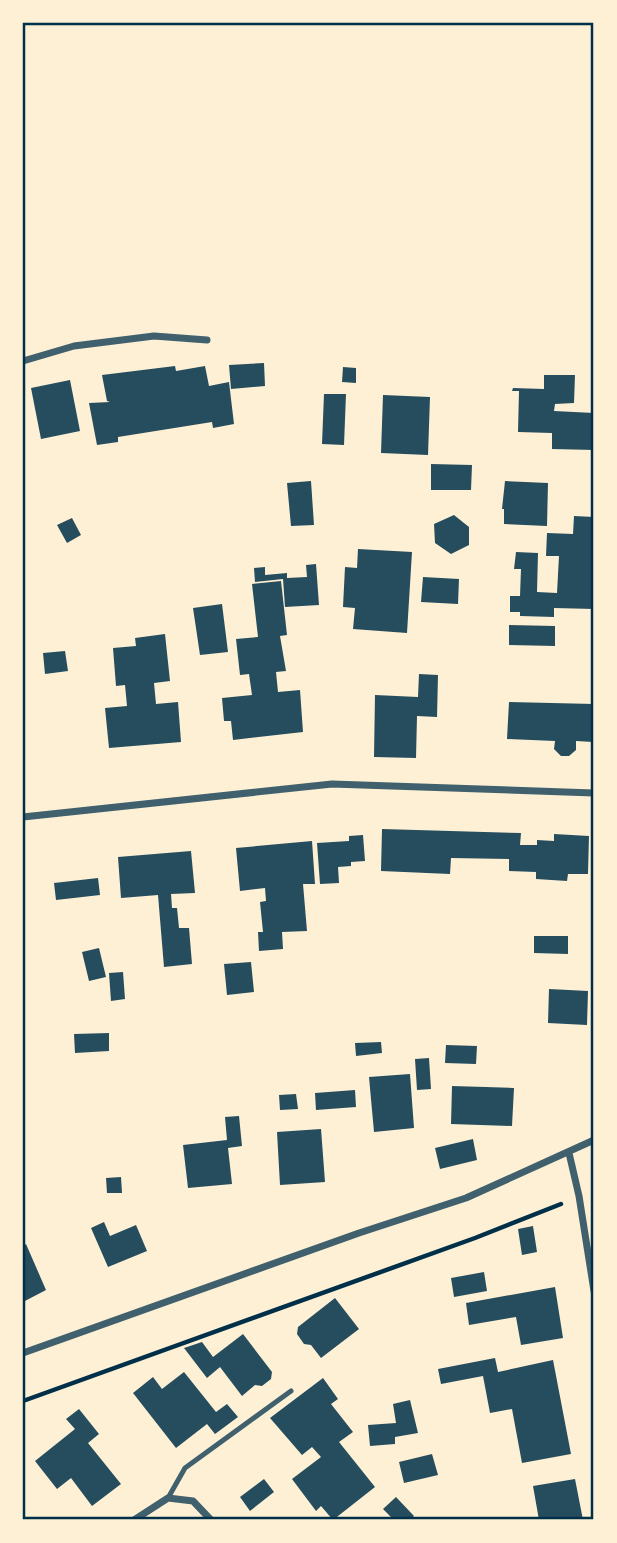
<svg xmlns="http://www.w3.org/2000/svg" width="617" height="1543" viewBox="0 0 617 1543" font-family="'Archivo Narrow',sans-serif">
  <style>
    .building { fill: #264d5e }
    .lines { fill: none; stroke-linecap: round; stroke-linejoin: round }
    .path { stroke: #003049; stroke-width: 4.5 }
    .service { stroke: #3f606c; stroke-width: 5 }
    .minor { stroke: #3f606c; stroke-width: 7 }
    .neatline { fill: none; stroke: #003049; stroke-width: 2.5 }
  </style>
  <rect width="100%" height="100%" fill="#fdf0d5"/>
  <!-- building -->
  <path class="building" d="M264 363 265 386 231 389 229 365Z
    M175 366 176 371 205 366 209 386 229 382 234 424 213 428 212 422 118 437V442L97 445 89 403 110 402 107 401 102 375Z
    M343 367 356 368V383L342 382Z
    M544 375H575L574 403 555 404 554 411 594 413V450L552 449V433L518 432 519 391H512L513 388 544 389Z
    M70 380 80 431 41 439 31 388Z
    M324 394H346L344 445 322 444Z
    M383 395 430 397 428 455 381 453Z
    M431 464 472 465 471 490H431Z
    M311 481 314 525 291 526 287 483Z
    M505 481 548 483 547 526 504 524V509H502Z
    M454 515 469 527V545L451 554 435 543 434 524Z
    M574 516 594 517V609L554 608V617L520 616V612H510V596H520L521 569H514L516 552 538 553 537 592 557 593 559 556H546L547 533 573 534Z
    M72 518 81 535 67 543 57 525Z
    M358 549 412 552 407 633 353 629 355 608 343 607 345 567 357 568Z
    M316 564 319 605 285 607 283 579 255 582 254 568 265 567V575L287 573V578L307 577 306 565Z
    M423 577 459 579 458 604 421 602Z
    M281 581 287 635 280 636 286 671 276 672 278 692 300 690 303 732 233 740 231 721H224L222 698 252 695 249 674 240 675 236 639 258 637 252 584Z
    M222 604 228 652 200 655 193 608Z
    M509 625 555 626V646L509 645Z
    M165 634 170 681 154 683 156 704 178 702 181 742 109 748 105 708 127 706 125 685 116 686 113 648 136 646 135 638Z
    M65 651 68 671 45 674 43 653Z
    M419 674 438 675 437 717 417 716 416 758 374 757 375 695 418 697Z
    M509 702 594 704 593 742 576 741V750L569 756H561L554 749 555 741 507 739Z
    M382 829 521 833 520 845H537V840L554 841V834L589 836 588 874H568L567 881 536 879V872L509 871V859L451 858 450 874 381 871Z
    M363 835 365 861 351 862V866L338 867 339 883 320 884 317 843 349 841V836Z
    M312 841 315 884H303L307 931 282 932 283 949 259 951 258 932H263L260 902 266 901 265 888 240 891 236 848Z
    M191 851 195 893 171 894 172 908H177L179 928H189L192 964 164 967 158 895 121 898 118 857Z
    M98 878 100 895 56 900 54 883Z
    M534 936H568V954L534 953Z
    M99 948 106 977 89 981 82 952Z
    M251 962 254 992 227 995 224 964Z
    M123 972 125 999 111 1001 109 973Z
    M549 989 588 991 587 1025 548 1023Z
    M109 1033V1051L75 1053 74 1034Z
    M381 1042 382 1053 356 1056 355 1043Z
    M446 1045 477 1046 476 1064 445 1063Z
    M429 1058 431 1089 417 1090 415 1059Z
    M410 1074 414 1128 374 1132 369 1077Z
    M452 1086 514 1088 512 1126 451 1124Z
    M355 1090 356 1107 316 1110 315 1093Z
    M296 1094 298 1109 280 1110 279 1095Z
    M239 1116 242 1146 228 1148 232 1184 188 1188 183 1145 227 1140 225 1117Z
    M321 1129 325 1182 280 1185 277 1132Z
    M473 1139 477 1160 440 1169 435 1148Z
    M121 1177 122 1193H107L106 1178Z
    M104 1222 110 1236 136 1225 147 1251 108 1267 91 1228Z
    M533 1226 537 1252 522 1255 518 1229Z
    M26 1244 46 1290 23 1302V1246Z
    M484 1272 487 1291 454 1297 451 1278Z
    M555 1287 563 1338 521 1345 516 1317 469 1325 466 1303Z
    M335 1298 359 1329 321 1358 311 1345 304 1344 297 1334 298 1327Z
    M243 1334 272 1372 271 1379 262 1386 255 1385 242 1396 220 1367 207 1378 184 1348 202 1342 213 1357Z
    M495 1358 498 1372 553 1360 571 1454 522 1463 512 1409 490 1413 483 1376 441 1384 438 1369Z
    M184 1372 216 1412 227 1404 238 1417 215 1434 207 1424 176 1448 133 1393 153 1377 162 1389Z
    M323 1378 338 1399 331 1404 353 1432 339 1442 375 1487 333 1520 321 1506 316 1511 292 1479 321 1457 312 1447 302 1455 270 1418Z
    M410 1400 418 1433 395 1437V1444L370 1446 368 1425 396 1423 393 1404Z
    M79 1409 99 1434 88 1443 121 1484 92 1506 71 1478 57 1489 35 1461 75 1429 66 1419Z
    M432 1454 438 1475 404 1483 399 1462Z
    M264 1479 274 1492 250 1511 240 1497Z
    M575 1479 583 1520H539L533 1486Z
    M396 1497 414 1516 410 1520H394L383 1509Z"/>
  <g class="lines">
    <!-- path -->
    <path class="path" d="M23 1401 475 1238 561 1204"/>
    <!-- service -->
    <path class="service" d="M168 1498 185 1468 291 1391"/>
    <!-- minor -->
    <path class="minor" d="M23 361 74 346 154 336 207 340
      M23 817 332 784 594 793
      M569 1153 579 1196 594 1291
      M23 1353 359 1233 466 1198 594 1140
      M134 1520 168 1498 193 1501 211 1520"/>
  </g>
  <!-- border -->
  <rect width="617" height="1543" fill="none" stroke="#fdf0d5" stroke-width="49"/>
  <rect x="24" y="24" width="568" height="1494" class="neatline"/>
</svg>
